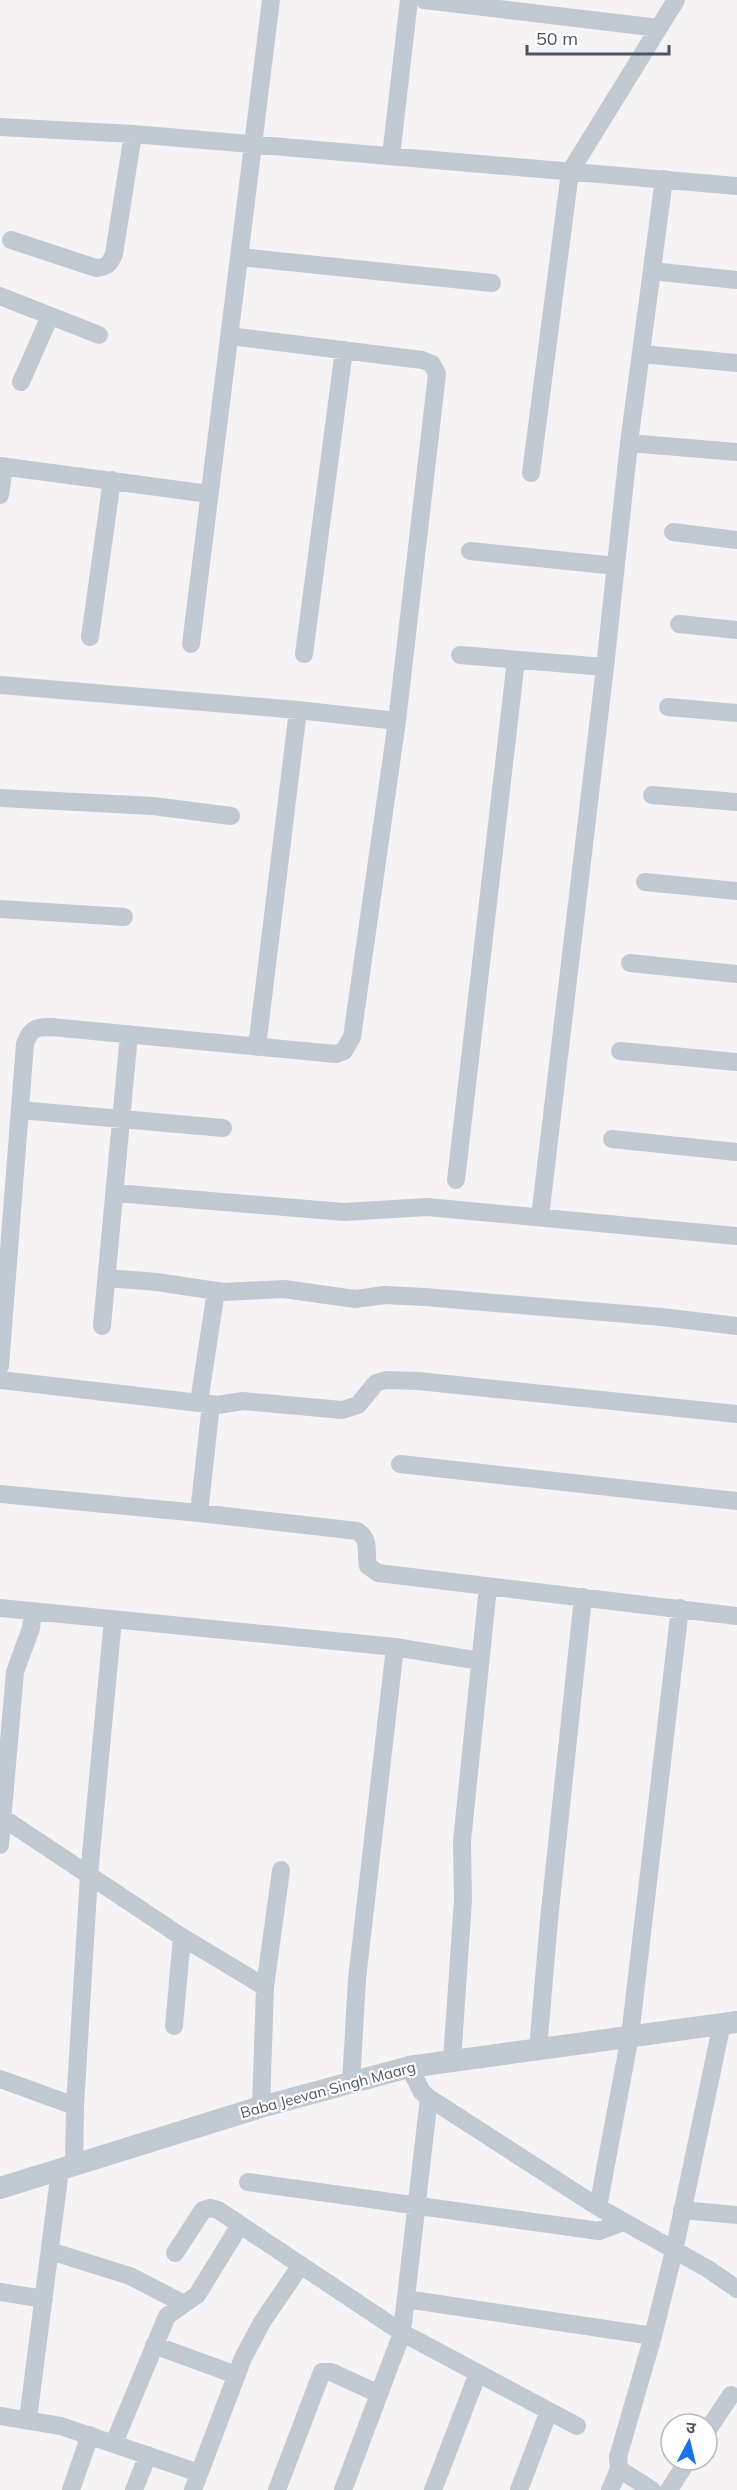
<svg xmlns="http://www.w3.org/2000/svg" width="737" height="2490" viewBox="0 0 737 2490" font-family="Mulish,'Noto Sans Devanagari',sans-serif">
  <style>
    .lines { fill: none; stroke-linecap: round; stroke-linejoin: round }
    .minor { stroke: #c1cad2; stroke-width: 18 }
    .tertiary { stroke: #c1cad2; stroke-width: 22 }
    .labels { text-anchor: middle; stroke-width: 4.5; stroke-linejoin: round; paint-order: stroke }
    .street-label { font-size: 15px; fill: #4a5661; stroke: #fff }
  </style>
  <rect width="100%" height="100%" fill="#f5f3f3"/>
  <g class="lines">
    <!-- minor -->
    <path class="minor" d="M424 0 659 28
      M0 127 133 134 737 186
      M391 156 409 0
      M11 240 96 268C107 267 110 264 114 254L133 134
      M240 257 492 283
      M652 271 737 280
      M0 296 99 335
      M641 354 737 363
      M21 382 50 316
      M629 443 737 452
      M0 466 209 494
      M531 473 570 172 676 0
      M0 495 4 467
      M673 532 737 540
      M470 551 616 566
      M679 624 737 630
      M90 637 112 480
      M191 644 271 0
      M304 654 344 350
      M460 655 605 667 629 443 664 179
      M0 685 298 710 397 721
      M668 707 737 713
      M652 795 737 802
      M0 798 153 806 231 816
      M645 882 737 891
      M0 909 124 917
      M630 963 737 974
      M257 1047 298 710
      M620 1051 737 1062
      M20 1110 223 1128
      M612 1139 737 1152
      M456 1180 516 660
      M115 1193 344 1212 427 1207 737 1236
      M540 1217 605 667
      M107 1278 157 1282 223 1292 284 1289 355 1299 385 1295 425 1297 662 1317 737 1326
      M102 1326 129 1034
      M0 1366 25 1044C30 1029 35 1027 51 1027L336 1054 344 1051 352 1037 397 721 437 374 432 364 422 360 230 336
      M0 1380 217 1405 243 1401 342 1410 358 1405 376 1383 386 1380 418 1381 737 1414
      M199 1402 216 1291
      M400 1464 737 1501
      M0 1494 199 1513 357 1531C371 1539 365 1552 368 1566L378 1573 737 1616
      M199 1513 211 1404
      M0 1608 395 1647 480 1661
      M0 1816 182 1937 265 1987
      M0 1845 15 1672 31 1628 33 1611
      M174 2026 182 1937
      M538 2049 549 1920 583 1597
      M452 2061 463 1900 462 1841 488 1587
      M409 2067 422 2092 429 2098 598 2207 708 2269 737 2289
      M0 2079 75 2106
      M351 2083 357 1979 395 1647
      M261 2107 265 1987 281 1870
      M74 2166 75 2106 89 1875 113 1619
      M248 2182 599 2231 623 2222
      M598 2207 630 2036 680 1608
      M682 2210 737 2215
      M50 2251 130 2276 184 2304
      M175 2253 203 2210 210 2208 218 2210 401 2332 577 2426
      M0 2292 44 2299
      M406 2299 653 2336
      M154 2345 236 2375
      M0 2416 61 2426 199 2473
      M28 2419 60 2170
      M707 2431 731 2395
      M114 2443 167 2316 197 2295 240 2225
      M619 2469 652 2490
      M71 2490 90 2435
      M134 2490 148 2455
      M193 2490 243 2358 262 2322 301 2265
      M277 2490 322 2372H331L379 2394
      M343 2490 399 2341 403 2323 429 2098
      M433 2490 478 2373
      M519 2490 549 2411
      M610 2490 619 2469 618 2457 653 2336 674 2251 722 2023
      M669 2490 688 2460"/>
    <!-- tertiary -->
    <path class="tertiary" d="M0 2188 261 2107 409 2067 737 2022"/>
  </g>
  <g class="labels">
    <!-- street labels -->
    <g class="street-label">
      <text transform="translate(328 2090) rotate(-15)" y="5">Baba Jeevan Singh Maarg</text>
    </g>
  </g>
  <!-- north arrow -->
  <g transform="translate(689 2442) rotate(7)"><circle r="28" fill="#ffffff" stroke="#b7bbc0" stroke-width="1.5"/>
  <path d="M0-4.5L10 22L0 15L-10 22Z" fill="#1a73e8"/>
  <text y="-9" font-size="16" font-weight="bold" text-anchor="middle" fill="#4a5661">उ</text>
  </g>
  <!-- scale -->
  <path d="M527 45v9h142v-9" fill="none" stroke="#4a5661" stroke-width="3"/>
  <text x="536" y="45" font-size="18" fill="#4a5661" stroke="#ffffff" stroke-width="4.5" paint-order="stroke">50 m</text>
</svg>
